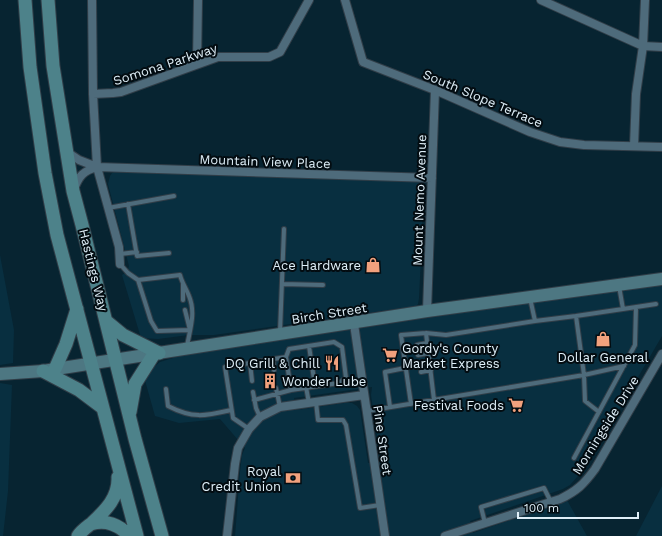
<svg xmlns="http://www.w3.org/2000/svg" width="662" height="536" viewBox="0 0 662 536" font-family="'Work Sans',sans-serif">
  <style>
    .built { fill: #082f40; fill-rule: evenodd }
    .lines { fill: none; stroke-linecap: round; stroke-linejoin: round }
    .lane-casing { stroke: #313e48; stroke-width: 6 }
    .street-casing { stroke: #313e48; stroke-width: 10 }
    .secondary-casing { stroke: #313e48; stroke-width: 14 }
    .primary-casing { stroke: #313e48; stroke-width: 15 }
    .lane { stroke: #4e6b7b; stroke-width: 4 }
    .street { stroke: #4e6b7b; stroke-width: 8 }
    .secondary { stroke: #4d7782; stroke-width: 12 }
    .primary { stroke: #4d828a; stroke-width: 13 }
    .labels { text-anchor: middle; stroke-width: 4; stroke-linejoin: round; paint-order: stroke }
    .street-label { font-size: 13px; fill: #dfeff8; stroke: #030c11 }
    .poi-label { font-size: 13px; fill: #dfeff8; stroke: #030c11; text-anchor: end }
  </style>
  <rect width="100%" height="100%" fill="#072431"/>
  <!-- built -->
  <path class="built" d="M116 171 421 182 423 189 422 236 419 298 418 304 416 306 214 335H189L158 339 141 338 122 275 127 272 129 266 108 184 110 176 112 173Z
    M0 255 14 330 13 363 0 365Z
    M662 284V336L585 468 570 485 563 489 470 521 473 533 567 500 587 536H235L240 472 242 455 245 448 220 419 179 423 155 416 144 377 150 370 160 362 179 356 573 296ZM372 387 371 395 381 461 368 463 360 410 357 406 352 403H344L296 410 294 398Z
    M0 383 12 385 8 491 3 536H0Z
    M662 486V536H636Z"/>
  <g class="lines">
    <!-- lane casing -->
    <g class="lane-casing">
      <path id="lane" d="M128 204 137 256 169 253
        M108 208 174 196
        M120 254 137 252
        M120 264 128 273 138 280
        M183 284V300
        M282 284 323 285
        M530 298 535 321 576 316
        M623 309 656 304
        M185 310 190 330
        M280 332 284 229
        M426 333 434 400
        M417 345 427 343
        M187 346C190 329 196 313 189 296 186 288 182 283 180 275L138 280 151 321 157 331 190 330
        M309 346 315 386
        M418 355 428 353
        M273 359 274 370
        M250 363 252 381
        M420 364 430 362
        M421 372 431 370
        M306 387 309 403
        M276 388 280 407
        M166 389 168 406C193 419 205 416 231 410
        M253 392 256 408 260 417
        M254 400 291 390
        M316 402 318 420H343L346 425 360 508 380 505
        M411 404 401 335 426 333 446 335 535 321
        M390 407 385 372 410 367
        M367 411 584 375 576 316 623 309 619 286
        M599 412 585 401 584 375 624 366
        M249 429 233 418 225 367 286 357 291 390 339 383 346 378 342 347 334 342 289 349 286 357
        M574 458 635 345 636 307
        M485 523 481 507 544 488 551 502"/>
    </g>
    <!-- street casing -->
    <g class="street-casing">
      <path id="street" d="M92 0 93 94 97 167 119 247 120 264
        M345 0 363 62 435 90 530 132 560 142 584 145 662 147
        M541 0 643 46 662 47
        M197 63 198 0
        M93 94 113 93 121 92 218 57H269L280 52 309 0
        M634 146 636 94 643 46 645 0
        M67 152 79 160 97 167
        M74 189C79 176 83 171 97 167L432 178
        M427 311 435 90
        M354 324 385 536
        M227 536 235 464 238 448 249 429 260 417 280 407 364 395
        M445 536 560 499C577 491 584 484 595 469L662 354"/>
    </g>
    <!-- secondary casing -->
    <g class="secondary-casing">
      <path id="secondary" d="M0 374 43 371 427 311 662 279"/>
    </g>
    <!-- primary casing -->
    <g class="primary-casing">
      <path id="primary" d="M25 0 30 67 45 173 57 235 137 536
        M48 0 53 66 73 191 82 225 135 439 162 536
        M106 321 123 335 159 353
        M55 369 66 344 77 309
        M43 371 79 390 103 408
        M130 412 135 384 154 354
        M91 524C105 519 120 525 129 536
        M78 536C82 530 87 527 92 523 106 510 119 497 118 477"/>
    </g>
    <!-- lane -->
    <use href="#lane" class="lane"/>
    <!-- street -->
    <use href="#street" class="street"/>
    <!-- secondary -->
    <use href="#secondary" class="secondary"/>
    <!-- primary -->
    <use href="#primary" class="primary"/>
  </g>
  <!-- icons -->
  <defs>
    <g id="shop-bare" transform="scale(1.2)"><path d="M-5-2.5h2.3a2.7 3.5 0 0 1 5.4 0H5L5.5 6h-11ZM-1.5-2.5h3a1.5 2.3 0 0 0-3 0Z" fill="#f1a17d" stroke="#030c11" stroke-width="2.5" paint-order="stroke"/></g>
    <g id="supermarket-bare" transform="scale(1.2)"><path d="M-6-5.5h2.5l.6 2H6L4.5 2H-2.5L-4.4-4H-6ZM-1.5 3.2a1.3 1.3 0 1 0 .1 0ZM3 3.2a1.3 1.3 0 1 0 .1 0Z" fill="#f1a17d" stroke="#030c11" stroke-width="2.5" paint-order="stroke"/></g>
    <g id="restaurant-bare" transform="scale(1.2)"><path d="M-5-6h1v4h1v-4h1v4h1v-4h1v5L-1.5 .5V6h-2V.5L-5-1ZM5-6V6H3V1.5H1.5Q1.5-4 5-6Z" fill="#f1a17d" stroke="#030c11" stroke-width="2.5" paint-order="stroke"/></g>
    <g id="building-bare" transform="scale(1.2)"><path d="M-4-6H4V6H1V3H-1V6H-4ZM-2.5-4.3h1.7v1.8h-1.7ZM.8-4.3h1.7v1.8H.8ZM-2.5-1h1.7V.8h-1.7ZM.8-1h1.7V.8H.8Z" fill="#f1a17d" stroke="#030c11" stroke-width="2.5" paint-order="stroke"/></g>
    <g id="bank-bare" transform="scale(1.2)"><path d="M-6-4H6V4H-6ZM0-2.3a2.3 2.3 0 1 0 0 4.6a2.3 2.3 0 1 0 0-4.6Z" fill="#f1a17d" stroke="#030c11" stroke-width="2.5" paint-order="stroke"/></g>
  </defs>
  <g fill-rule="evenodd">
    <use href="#shop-bare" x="373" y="265"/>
    <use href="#shop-bare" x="603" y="339"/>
    <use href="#supermarket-bare" x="390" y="355"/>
    <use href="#restaurant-bare" x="332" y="363"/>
    <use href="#building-bare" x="270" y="381"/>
    <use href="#supermarket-bare" x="516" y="405"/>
    <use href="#bank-bare" x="293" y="478"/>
  </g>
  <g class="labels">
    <!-- street labels -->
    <g class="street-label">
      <text transform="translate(165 64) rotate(-18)" y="5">Somona Parkway</text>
      <text transform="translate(483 98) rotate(23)" y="5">South Slope Terrace</text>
      <text transform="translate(265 161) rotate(2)" y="5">Mountain View Place</text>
      <text transform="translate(419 200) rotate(-88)" y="5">Mount Nemo Avenue</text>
      <text transform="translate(94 270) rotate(76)" y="5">Hastings Way</text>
      <text transform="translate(329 313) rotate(-9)" y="5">Birch Street</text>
      <text transform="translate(605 425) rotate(-58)" y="5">Morningside Drive</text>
      <text transform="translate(383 440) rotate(82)" y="5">Pine Street</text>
    </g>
    <!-- poi labels -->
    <g class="poi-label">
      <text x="361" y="270">Ace Hardware</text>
      <text x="402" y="353" text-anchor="start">Gordy's County<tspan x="402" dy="15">Market Express</tspan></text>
      <text x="603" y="362" text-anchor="middle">Dollar General</text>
      <text x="320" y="368">DQ Grill &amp; Chill</text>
      <text x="282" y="386" text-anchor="start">Wonder Lube</text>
      <text x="504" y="410">Festival Foods</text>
      <text x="281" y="476">Royal<tspan x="281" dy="15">Credit Union</tspan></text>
    </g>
  </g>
  <!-- scale -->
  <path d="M518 512v6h120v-6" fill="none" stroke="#dfeff8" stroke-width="2"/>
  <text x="524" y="512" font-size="12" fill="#dfeff8" stroke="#030c11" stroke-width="3" paint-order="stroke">100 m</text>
</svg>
